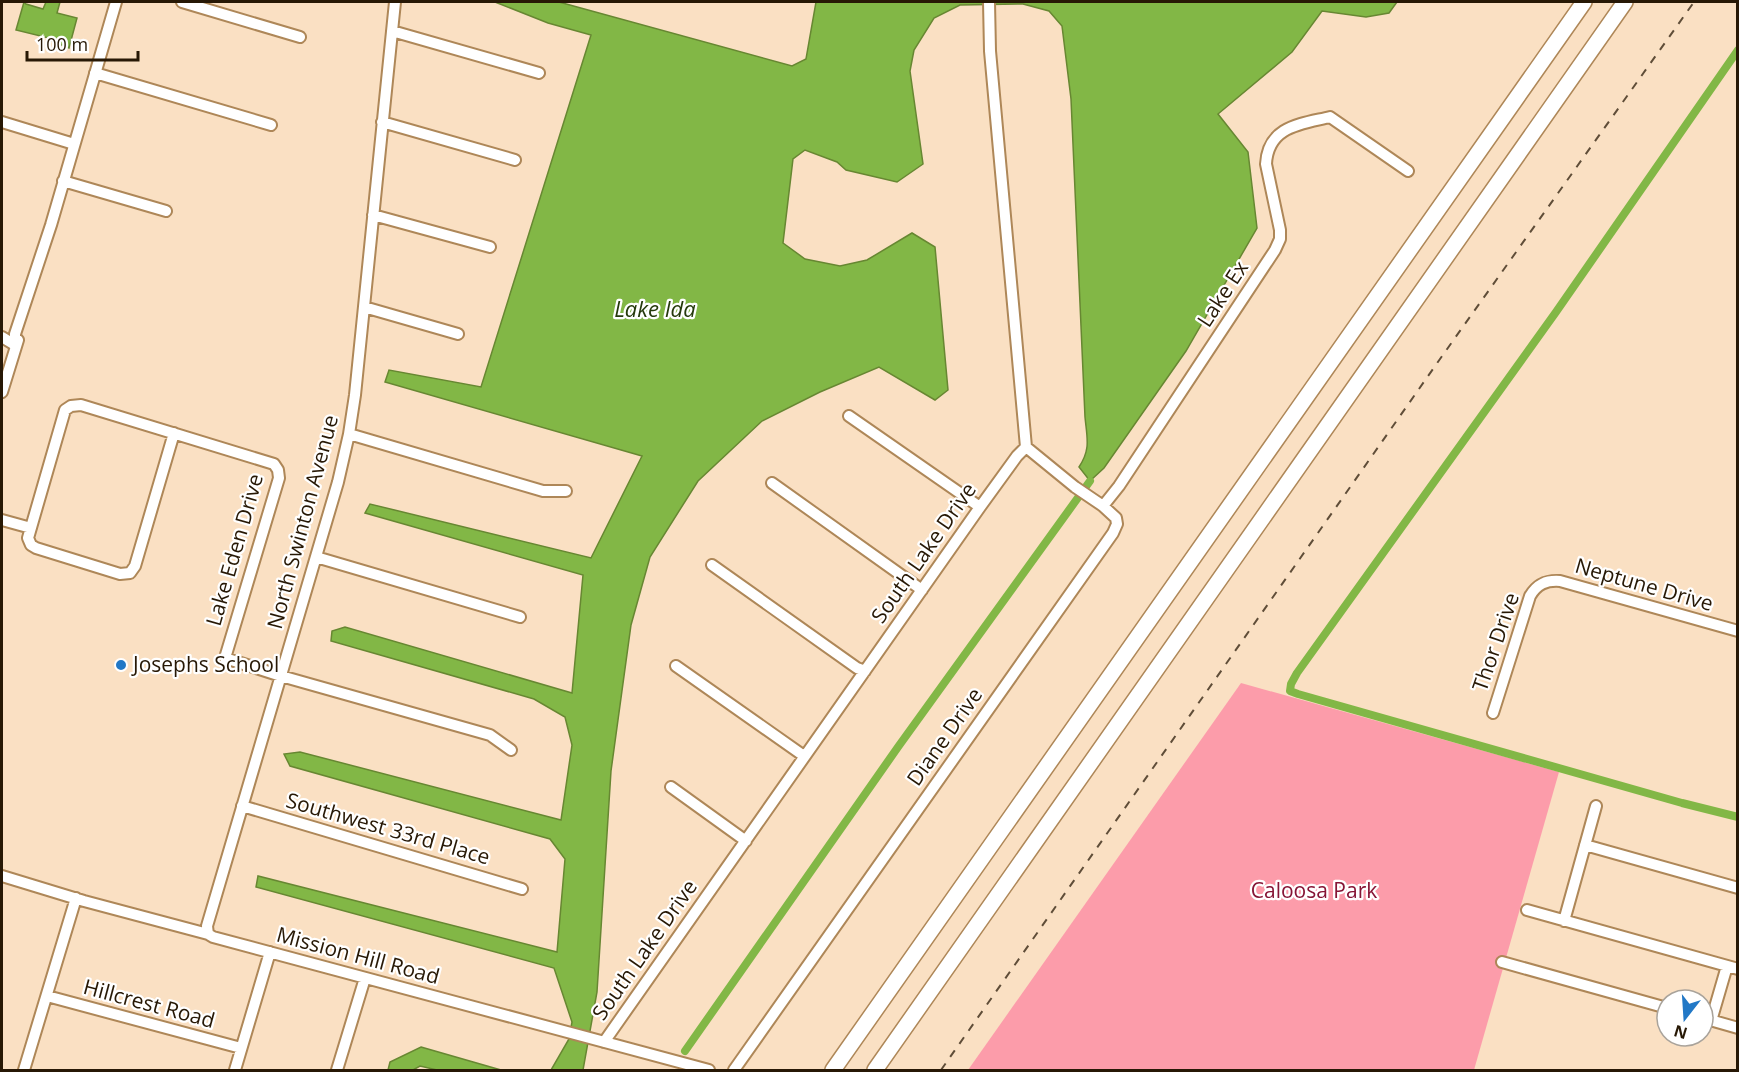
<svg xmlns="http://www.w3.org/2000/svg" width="1739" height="1072" viewBox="0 0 1739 1072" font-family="'Open Sans',sans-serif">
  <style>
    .green { fill: #fc9caa }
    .water { fill: #82b746; stroke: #678732; stroke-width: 1.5 }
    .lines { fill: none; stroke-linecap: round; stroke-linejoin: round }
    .canal { stroke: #82b746; stroke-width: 8 }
    .minor-casing { stroke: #ae8758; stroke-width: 14 }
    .highway-casing { stroke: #ae8758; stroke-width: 18 }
    .minor { stroke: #fff; stroke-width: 10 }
    .highway { stroke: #fff; stroke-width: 15 }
    .rail { stroke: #5f4d38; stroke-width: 2; stroke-dasharray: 8 8; stroke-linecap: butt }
    .poi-dot { fill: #2278c6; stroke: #fff; stroke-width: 2 }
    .labels { text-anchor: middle; stroke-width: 4.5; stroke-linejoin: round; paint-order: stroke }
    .street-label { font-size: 21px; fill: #271805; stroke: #fff }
    .poi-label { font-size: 21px; fill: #271805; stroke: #fff; text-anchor: start }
    .park-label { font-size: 21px; fill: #861536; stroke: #fff }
    .water-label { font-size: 22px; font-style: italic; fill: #253a0c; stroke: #fff }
  </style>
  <rect width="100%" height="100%" fill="#fae0c3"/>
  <!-- green -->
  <path class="green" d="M1241 683 1559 772 1474 1070H968Z"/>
  <!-- water -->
  <path class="water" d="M24 2 26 4 43 9 46 2H60L57 13 77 18 69 48 49 40V38L16 30Z
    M495 2H559L792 66 806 59 816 2H1397L1389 13 1366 17 1322 11 1292 52 1218 114 1248 152 1257 228 1186 351 1104 468 1090 481 1079 467C1091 449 1087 438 1085 417L1071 99 1062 26 1049 11 1023 4 960 5 934 18 914 50 910 71 923 164 897 182 846 170 837 162 805 150 793 159 783 243 805 259 840 266 867 260 912 233 935 247 948 390 935 400 879 367 820 392 762 421 698 481 650 557 631 625 611 771 597 992 583 1070H551L569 1039 572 1022 554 968 256 887 258 876 557 952 565 859 550 839 290 766 284 754 300 752 561 820 572 745 565 717 534 699 331 641 332 631 345 627 572 693 583 575 365 513 370 504 591 558 642 456 385 382 389 370 481 387 591 35 548 23Z
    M421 1047 501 1070H437L420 1066 413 1070H388L390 1062Z"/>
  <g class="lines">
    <!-- canal -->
    <path class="canal" d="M1738 50 1556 312 1297 673 1291 684 1290 691 1298 694 1682 803 1738 817
      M685 1051 898 747 1090 481"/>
    <!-- minor casing -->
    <g class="minor-casing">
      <path id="minor" d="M182 2 300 37
        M392 31 539 73
        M95 73 271 125
        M2 122 74 144
        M382 122 515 160
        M63 181 166 211
        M373 215 490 247
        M364 307 458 334
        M2 337 15 345
        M15 345V334L51 225 116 2
        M2 392 18 340
        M849 416 980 507
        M174 433 135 566 130 573 120 574 36 548 31 545 28 538 65 410 71 406 81 405 274 464 278 470 279 478 225 658 281 676 490 735 511 750
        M349 434 543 491H566
        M772 483 922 590
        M1103 506 1119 486 1275 250 1280 239V230L1266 164C1268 126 1301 124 1330 117L1408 171
        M2 520 31 528
        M316 557 520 617
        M712 565 857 668 865 671
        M676 666 804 756
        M1493 713 1530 596C1537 584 1546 580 1560 581L1738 631
        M671 787 746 841
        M242 806 522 889
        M1585 845 1738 888
        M2 876 84 901 208 934 213 937 709 1070
        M1527 910 1738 969
        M1564 921 1596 806
        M208 934 207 926 338 482 349 434 355 395 395 2
        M1502 962 1667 1008
        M47 996 241 1048
        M1703 1018 1738 1028
        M1711 1021 1727 966
        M604 1042 980 507 1017 456 1026 447 990 51 989 2
        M24 1070 76 898
        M235 1070 270 952
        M337 1070 365 978
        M734 1070 1113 533 1117 524 1116 518 1103 506 1075 487 1026 447"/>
    </g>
    <!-- highway casing -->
    <g class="highway-casing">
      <path id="highway" d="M833 1070 1584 2
        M875 1070 1625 2"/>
    </g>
    <!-- minor -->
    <use href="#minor" class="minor"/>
    <!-- highway -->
    <use href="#highway" class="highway"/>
    <!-- rail -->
    <path class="rail" d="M941 1070 1440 359 1694 2"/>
  </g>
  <!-- markers -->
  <circle class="poi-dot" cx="121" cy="665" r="6"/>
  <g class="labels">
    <!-- street labels -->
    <g class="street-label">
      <text transform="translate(1223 294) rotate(-57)" y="7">Lake Ex</text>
      <text transform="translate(303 522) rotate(-75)" y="7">North Swinton Avenue</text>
      <text transform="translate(235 550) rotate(-74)" y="7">Lake Eden Drive</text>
      <text transform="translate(924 553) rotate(-55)" y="7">South Lake Drive</text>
      <text transform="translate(1644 585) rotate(16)" y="7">Neptune Drive</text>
      <text transform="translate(1496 642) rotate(-71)" y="7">Thor Drive</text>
      <text transform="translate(945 737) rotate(-55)" y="7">Diane Drive</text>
      <text transform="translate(388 829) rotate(16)" y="7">Southwest 33rd Place</text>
      <text transform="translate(645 950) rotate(-55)" y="7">South Lake Drive</text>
      <text transform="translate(358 956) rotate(15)" y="7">Mission Hill Road</text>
      <text transform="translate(149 1004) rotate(15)" y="7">Hillcrest Road</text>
    </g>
    <!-- poi labels -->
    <g class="poi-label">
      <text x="133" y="672">Josephs School</text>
    </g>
    <!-- park labels -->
    <g class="park-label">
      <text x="1314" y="898">Caloosa Park</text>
    </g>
    <!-- water labels -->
    <g class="water-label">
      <text x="655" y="317">Lake Ida</text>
    </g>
  </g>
  <!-- border -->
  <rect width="1739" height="1072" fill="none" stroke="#271805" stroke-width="6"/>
  <!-- north arrow -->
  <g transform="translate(1685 1018) rotate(197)"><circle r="28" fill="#ffffff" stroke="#a9a39b" stroke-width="1.5"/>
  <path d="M0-4.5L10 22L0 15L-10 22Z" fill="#2278c6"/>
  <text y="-9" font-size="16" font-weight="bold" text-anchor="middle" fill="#271805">N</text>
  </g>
  <!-- scale -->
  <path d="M27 51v9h111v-9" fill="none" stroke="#271805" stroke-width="3"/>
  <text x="36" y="51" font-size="18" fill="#271805" stroke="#ffffff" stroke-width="4.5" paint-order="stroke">100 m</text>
</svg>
